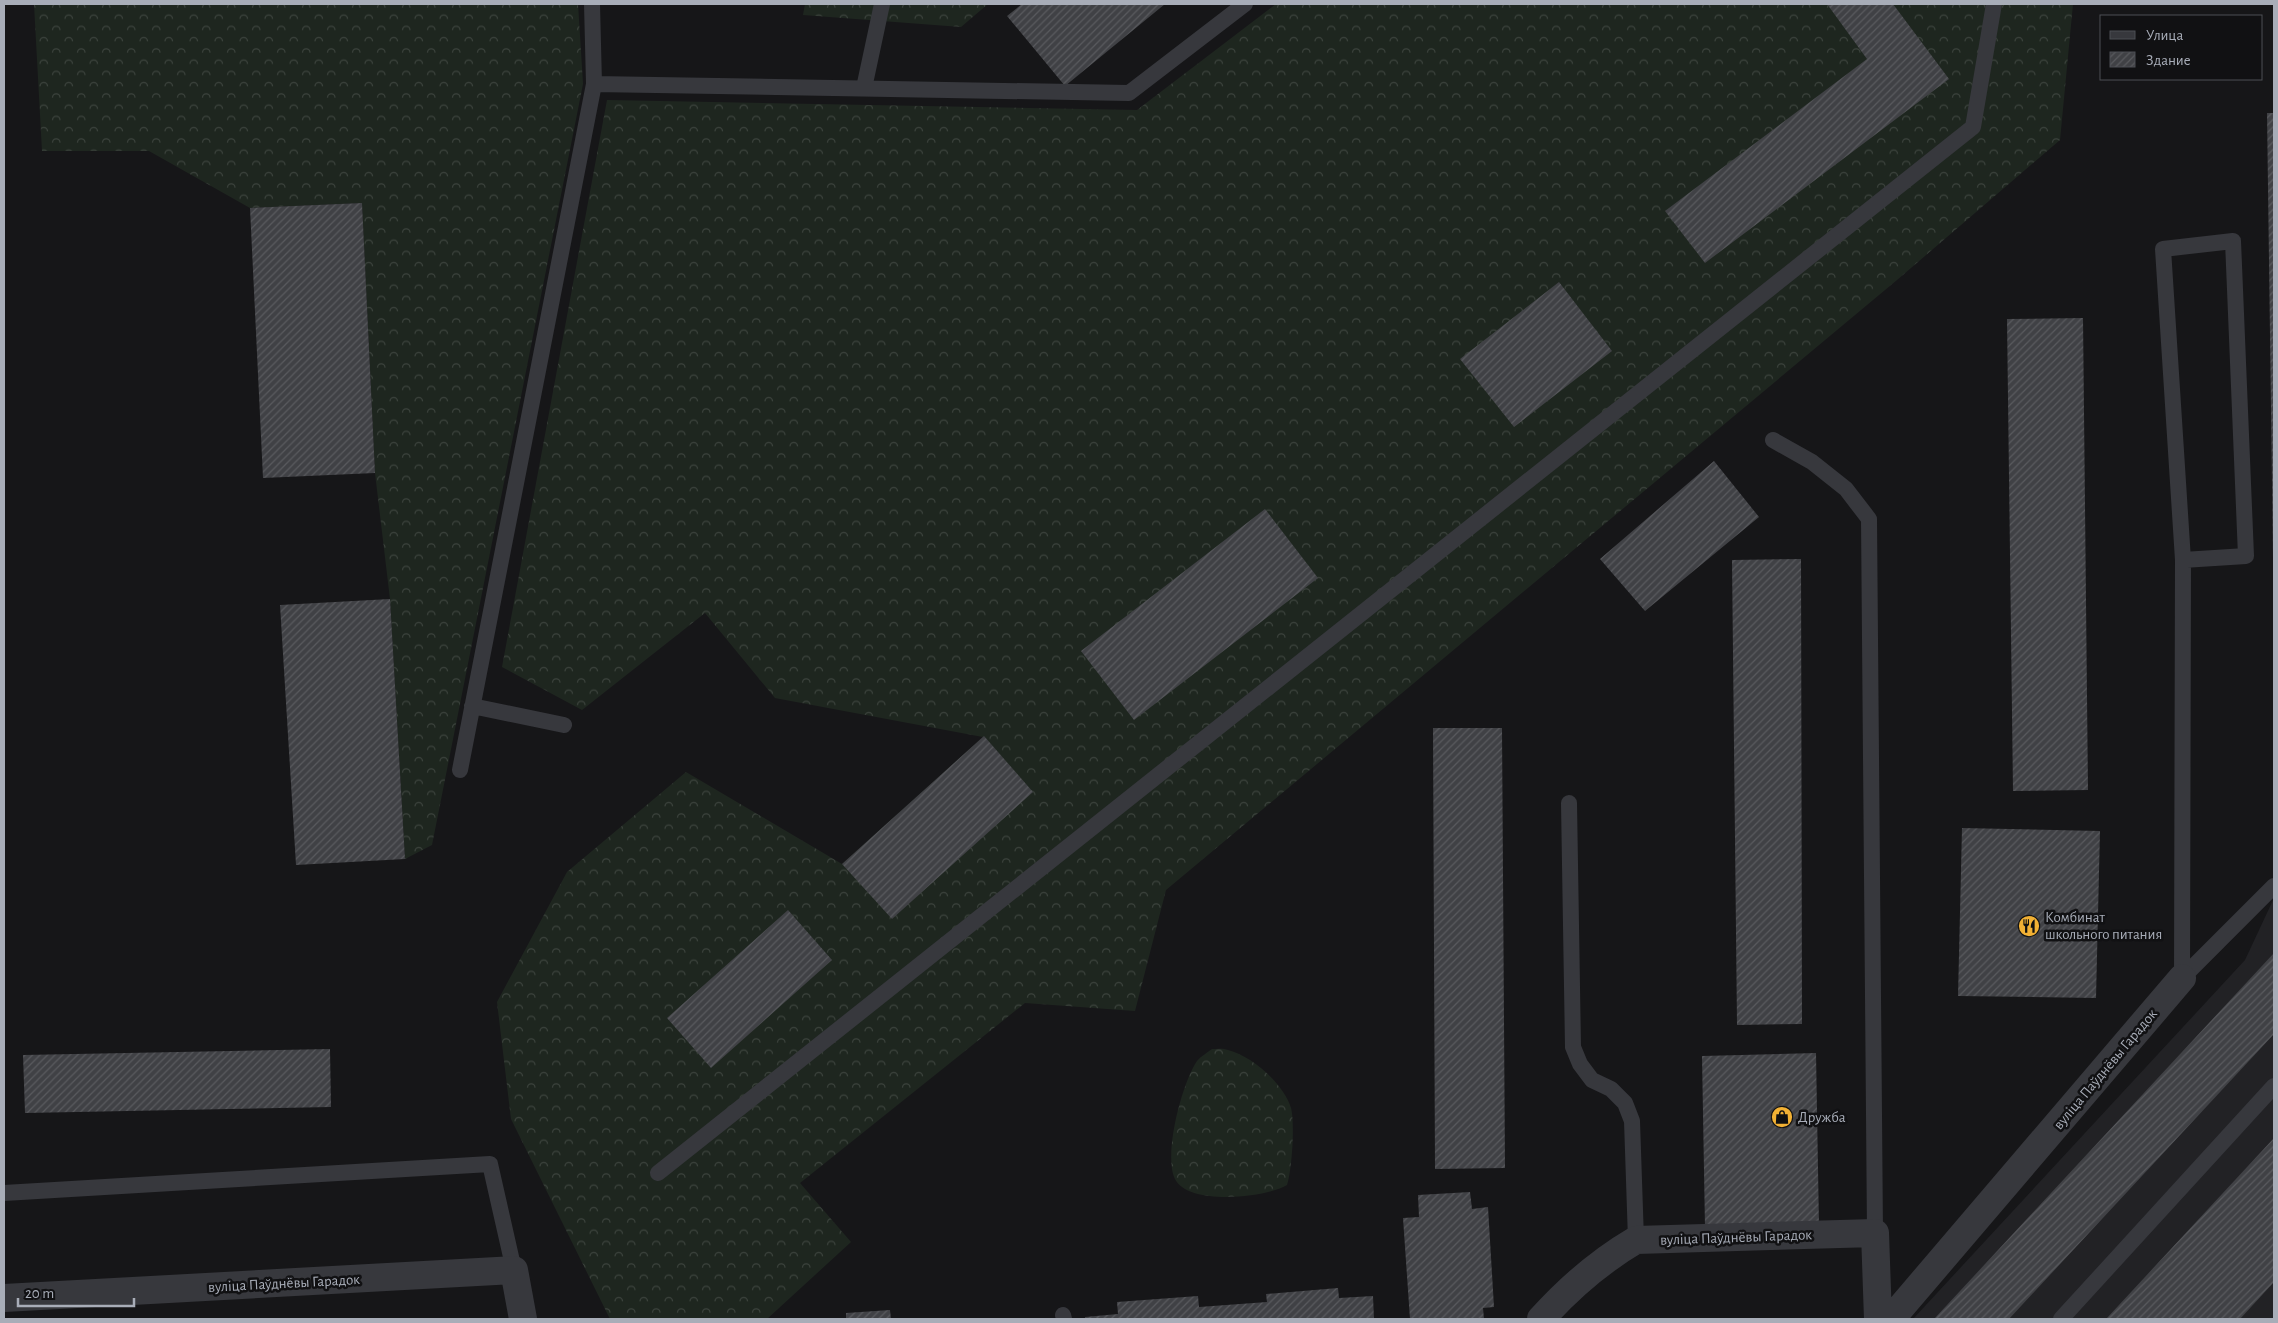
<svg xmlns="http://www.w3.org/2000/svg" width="2278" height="1323" viewBox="0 0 2278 1323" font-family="'Alegreya Sans',sans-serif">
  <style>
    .built { fill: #222225 }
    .forest { fill: url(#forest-crowns) }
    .building { fill: url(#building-hatch) }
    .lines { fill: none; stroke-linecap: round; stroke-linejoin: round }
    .lane { stroke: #37383d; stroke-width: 16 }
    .street { stroke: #37383d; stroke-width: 28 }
    .labels { text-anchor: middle; stroke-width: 5; stroke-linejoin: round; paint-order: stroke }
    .poi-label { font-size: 15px; fill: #a8adb8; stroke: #111113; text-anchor: start }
    .street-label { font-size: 15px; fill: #a8adb8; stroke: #111113 }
  </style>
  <defs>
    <pattern id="forest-crowns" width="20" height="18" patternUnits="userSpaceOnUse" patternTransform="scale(1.25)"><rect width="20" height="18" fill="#1e261f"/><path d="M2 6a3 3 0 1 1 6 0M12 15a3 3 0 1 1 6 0" fill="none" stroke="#3c433d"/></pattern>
    <pattern id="building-hatch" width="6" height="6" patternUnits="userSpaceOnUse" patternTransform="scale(1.25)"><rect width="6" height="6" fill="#404145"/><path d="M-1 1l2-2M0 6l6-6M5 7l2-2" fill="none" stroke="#595a5e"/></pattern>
  </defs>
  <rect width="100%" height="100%" fill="#161618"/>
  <!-- built -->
  <path class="built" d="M2274 898V1319H1913L2245 960Z"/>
  <!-- forest -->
  <path class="forest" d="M34 4H578L583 84 432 845 405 859 390 599 375 473 362 203 250 208 149 151H42Z
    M805 4H988L961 27 803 15Z
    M1276 4H2073L2060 140 1897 280 1166 890 1135 1011 1025 1003 800 1183 851 1242 767 1319H610L511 1119 497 1002 567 872 686 772 842 864 983 737 775 698 705 613 582 710 502 667 607 100 1137 110Z
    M1212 1049C1217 1049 1223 1048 1228 1050 1252 1056 1284 1084 1291 1108 1295 1123 1292 1170 1287 1185 1266 1198 1188 1206 1175 1179 1163 1155 1182 1083 1197 1061 1201 1056 1207 1053 1212 1049Z"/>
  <!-- building -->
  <path class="building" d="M1022 4H1165L1065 86 1007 16Z
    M1827 4H1893L1949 79 1705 263 1665 211 1867 59Z
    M2267 113H2274V557H2273Z
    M362 203 375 473 263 478 250 208Z
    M1559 282 1612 351 1514 427 1460 359Z
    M2083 318 2088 790 2013 791 2007 319Z
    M1714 461 1759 517 1645 611 1600 559Z
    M1265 509 1318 578 1134 720 1081 651Z
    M1801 559 1802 1024 1737 1025 1732 560Z
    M390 599 405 859 296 865 280 605Z
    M1433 728H1502L1505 1168 1435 1169Z
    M984 736 1033 792 892 919 842 864Z
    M1962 828 2100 831 2096 998 1958 996Z
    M788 910 832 960 711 1068 667 1018Z
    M2274 953V1034L2009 1319H1934Z
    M330 1049 331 1107 25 1113 23 1055Z
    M1816 1053 1819 1226 1705 1228 1702 1056Z
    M2274 1138V1282L2240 1319H2106Z
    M1470 1192 1472 1209 1488 1207 1494 1307 1483 1308 1484 1319H1410L1403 1218 1419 1217 1418 1195Z
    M1338 1288 1339 1298 1373 1296 1374 1319H1085V1317L1118 1314 1117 1302 1198 1296 1199 1307 1267 1302 1266 1294Z
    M890 1310 891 1319H846V1313Z"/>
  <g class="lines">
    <!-- lane -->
    <path class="lane" d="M594 84 1129 93 1245 4
      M864 88 882 4
      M1773 440 1812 462 1846 489 1869 519 1875 1233
      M472 706 564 725
      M460 770 594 84 592 4
      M1569 803 1573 1047 1580 1064 1592 1080 1611 1089 1625 1103 1632 1121 1636 1240
      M2182 978 2183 560 2246 556 2233 241 2163 249 2183 560
      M2182 978 2274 886
      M658 1173 1973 127 1994 4
      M4 1193 490 1164 514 1270
      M1063 1315 1064 1319
      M2061 1319 2274 1086"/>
    <!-- street -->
    <path class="street" d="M4 1298 514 1270 523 1319
      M1541 1319C1569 1288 1600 1261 1636 1240L1875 1233 1878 1319
      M1891 1319 2182 978"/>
  </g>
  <!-- icons -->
  <defs>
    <g id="restaurant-disc" transform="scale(1.125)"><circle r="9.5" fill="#f2b134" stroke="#111113"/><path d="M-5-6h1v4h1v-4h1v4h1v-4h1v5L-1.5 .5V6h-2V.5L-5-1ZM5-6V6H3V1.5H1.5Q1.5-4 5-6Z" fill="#111"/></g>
    <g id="shop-disc" transform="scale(1.125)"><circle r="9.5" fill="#f2b134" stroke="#111113"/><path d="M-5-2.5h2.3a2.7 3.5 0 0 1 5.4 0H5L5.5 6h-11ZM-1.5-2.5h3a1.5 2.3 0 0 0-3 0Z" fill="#111"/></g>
  </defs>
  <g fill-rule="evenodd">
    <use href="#restaurant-disc" x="2029" y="926"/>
    <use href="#shop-disc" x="1782" y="1117"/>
  </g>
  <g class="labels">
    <!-- poi labels -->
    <g class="poi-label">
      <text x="2045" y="922">Комбинат<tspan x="2045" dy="17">школьного питания</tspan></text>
      <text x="1798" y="1122">Дружба</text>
    </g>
    <!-- street labels -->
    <g class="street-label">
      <text transform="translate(2105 1069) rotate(-50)" y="5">вуліца Паўднёвы Гарадок</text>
      <text transform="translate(1736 1237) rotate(-2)" y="5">вуліца Паўднёвы Гарадок</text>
      <text transform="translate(284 1283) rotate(-3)" y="5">вуліца Паўднёвы Гарадок</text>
    </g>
  </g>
  <!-- border -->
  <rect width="2278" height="1323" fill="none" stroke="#a8adb8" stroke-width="10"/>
  <!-- legend -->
  <rect x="2100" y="15" width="162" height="65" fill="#111113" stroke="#4d4f55"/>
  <rect x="2110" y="31" width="25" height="8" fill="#37383d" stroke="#4d4f55"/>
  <text x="2146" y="40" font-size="15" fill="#a8adb8">Улица</text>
  <rect x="2110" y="52" width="25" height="15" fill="url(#building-hatch)" stroke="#4d4f55"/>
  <text x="2146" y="65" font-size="15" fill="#a8adb8">Здание</text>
  <!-- scale -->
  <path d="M18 1298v8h116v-8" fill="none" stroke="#a8adb8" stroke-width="2.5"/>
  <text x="25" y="1298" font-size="15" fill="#a8adb8" stroke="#111113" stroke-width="4" paint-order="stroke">20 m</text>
</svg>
